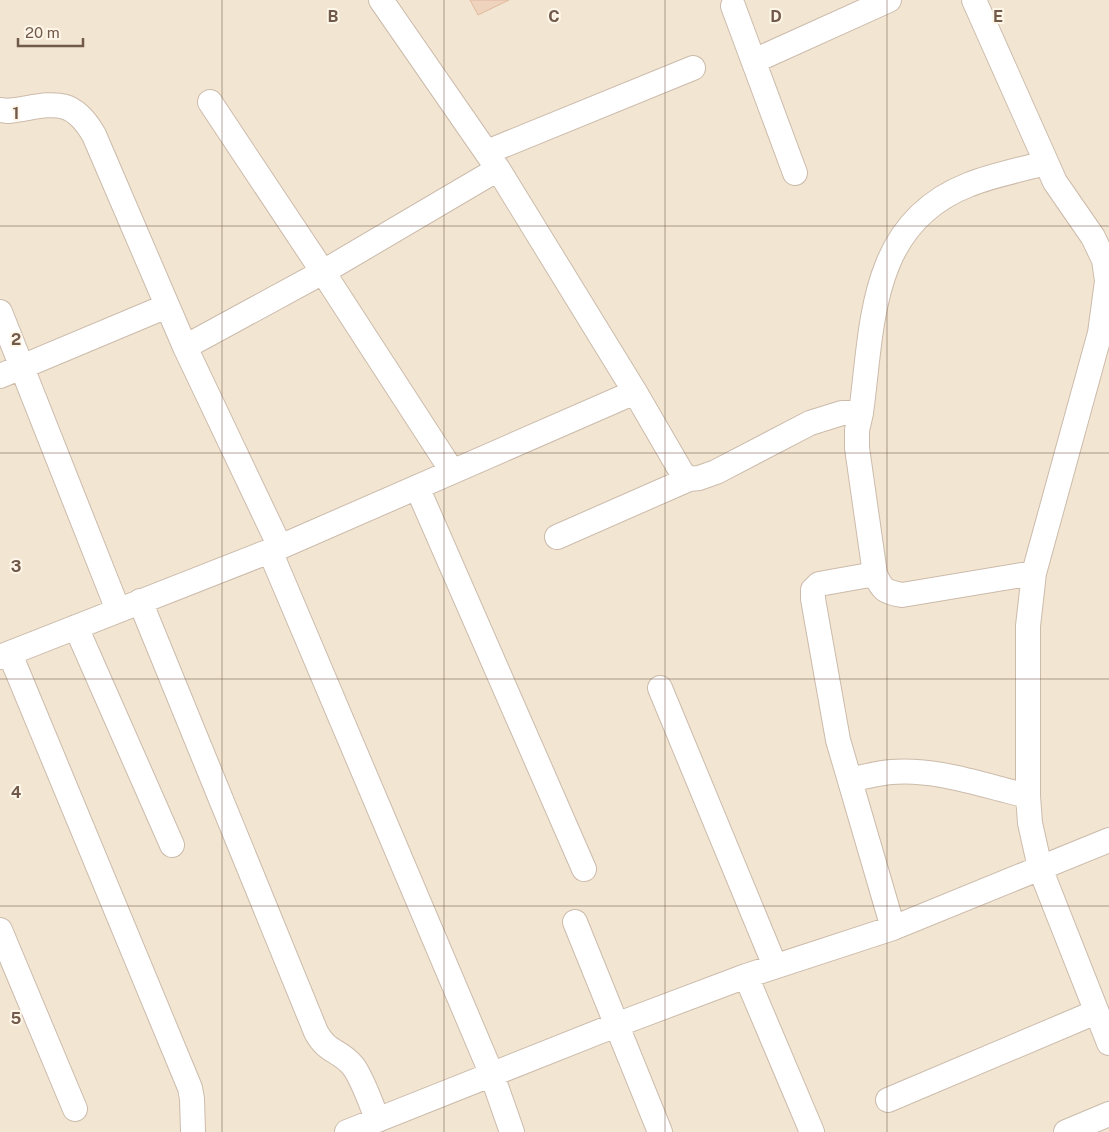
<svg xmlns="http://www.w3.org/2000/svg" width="1109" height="1132" viewBox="0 0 1109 1132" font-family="'Public Sans',sans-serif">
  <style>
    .residential { fill: #f2e5d2 }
    .building { fill: #efd3bc; stroke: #e1ba9e }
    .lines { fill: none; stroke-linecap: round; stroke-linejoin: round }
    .street-casing { stroke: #ccbbab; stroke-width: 26 }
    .street { stroke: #fff; stroke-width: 24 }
    .grid { fill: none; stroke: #725a4b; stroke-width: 1; stroke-opacity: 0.55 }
    .grid-label { font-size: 16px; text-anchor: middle; font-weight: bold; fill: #725a4b; stroke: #fef7e9; stroke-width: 4; stroke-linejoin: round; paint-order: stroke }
  </style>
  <rect width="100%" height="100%" fill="#fbf3e3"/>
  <!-- residential -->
  <path class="residential" d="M0 0H1109V1132H0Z"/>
  <!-- building -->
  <path class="building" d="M470 0H509L478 15Z"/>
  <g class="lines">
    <!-- street casing -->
    <g class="street-casing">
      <path id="street" d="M381 0 498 169 635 392 682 473 689 479 699 478 716 472 810 423 842 413H861L857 430V448L875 574C882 590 885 592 902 595L1034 573
        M974 0 1055 182 1093 237 1104 260 1107 281 1100 333 1034 573 1028 626V796L1030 823 1040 868 1109 1043
        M733 6 795 173
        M754 61 889 0
        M210 102 323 272 452 471
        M0 110 8 111C49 106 70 93 94 135L185 347 280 547
        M487 152 693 68
        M0 312 118 610
        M185 347 323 272 498 169
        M0 376 167 306
        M861 413C873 324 869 224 968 185 993 175 1020 170 1045 163
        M417 487 584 869
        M557 537 689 479
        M270 551 492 1075 512 1132
        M875 574 819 584 813 590V599L838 740 893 928
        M140 601 316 1032C327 1053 340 1050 353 1066 363 1079 371 1105 378 1120
        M76 627 172 845
        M10 654 190 1088 192 1099 193 1132
        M0 657 280 547 635 392
        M660 688 775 966
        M850 780C863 777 878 773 891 772 936 768 985 786 1028 796
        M575 922 660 1132
        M0 930 75 1109
        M746 976 812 1132
        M888 1100 1096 1012
        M347 1132 616 1025 746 976 893 928 1109 840
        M1066 1132 1109 1114"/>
    </g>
    <!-- street -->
    <use href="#street" class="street"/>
  </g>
  <!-- grid -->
  <path class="grid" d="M222 0V1132M444 0V1132M665 0V1132M887 0V1132M0 226H1109M0 453H1109M0 679H1109M0 906H1109"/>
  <g class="grid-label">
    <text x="333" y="22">B</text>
    <text x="554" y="22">C</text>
    <text x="776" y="22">D</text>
    <text x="998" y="22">E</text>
    <text x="16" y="119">1</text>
    <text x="16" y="345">2</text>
    <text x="16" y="572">3</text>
    <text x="16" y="798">4</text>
    <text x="16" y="1024">5</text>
  </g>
  <!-- scale -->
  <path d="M18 38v8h65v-8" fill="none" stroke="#725a4b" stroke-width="2.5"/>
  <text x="25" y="38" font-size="15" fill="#725a4b" stroke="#fef7e9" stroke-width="4" paint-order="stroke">20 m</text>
</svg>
